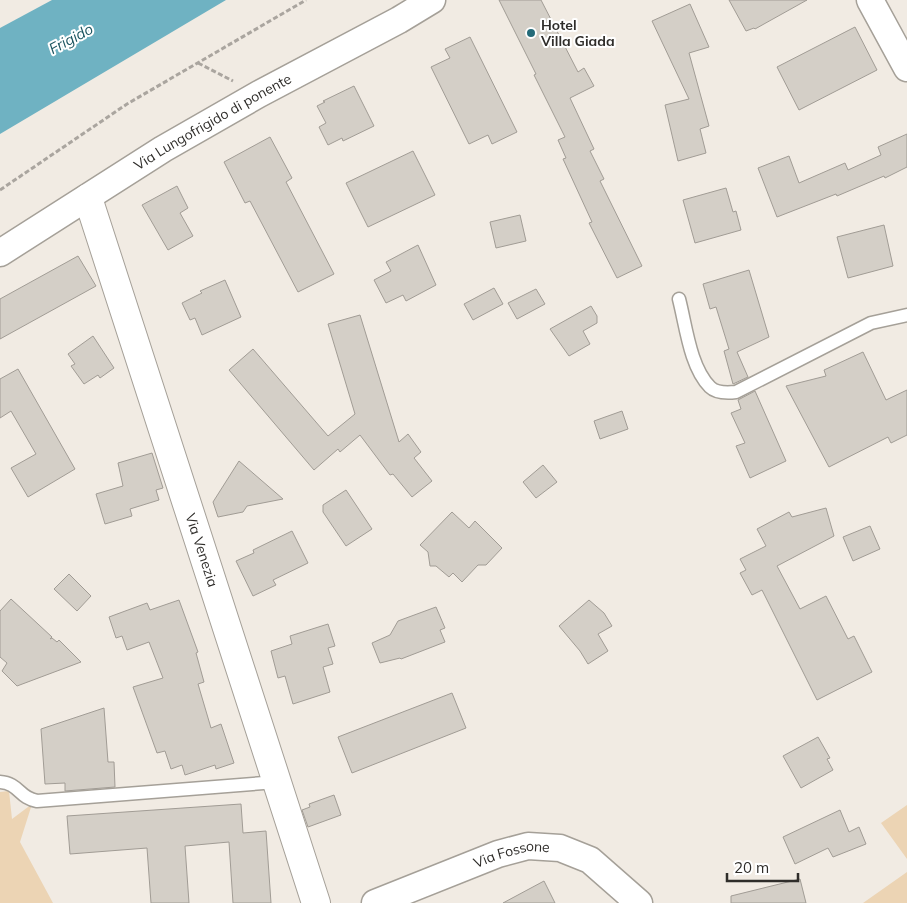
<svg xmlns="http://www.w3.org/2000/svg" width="907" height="903" viewBox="0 0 907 903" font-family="Mulish,sans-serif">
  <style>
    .green { fill: #ecd4b4 }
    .water { fill: #6fb2c2 }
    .building { fill: #d4cfc7; stroke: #a19c95 }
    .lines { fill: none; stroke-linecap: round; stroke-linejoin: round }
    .lane-casing { stroke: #a5a098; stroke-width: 15 }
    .street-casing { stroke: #a5a098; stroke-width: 29 }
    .secondary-casing { stroke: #a5a098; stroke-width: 30 }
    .path { stroke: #aaa59f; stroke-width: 3; stroke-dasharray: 5 2.5; stroke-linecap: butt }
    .lane { stroke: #fff; stroke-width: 12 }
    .street { stroke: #fff; stroke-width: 26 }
    .secondary { stroke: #fff; stroke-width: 28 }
    .poi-dot { fill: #246b79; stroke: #fff; stroke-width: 2 }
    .labels { text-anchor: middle; stroke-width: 4; stroke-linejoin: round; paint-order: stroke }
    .poi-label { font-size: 14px; font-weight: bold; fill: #2f2d2a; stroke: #fff; text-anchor: start }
    .street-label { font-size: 14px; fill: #2f2d2a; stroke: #fff }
    .water-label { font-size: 15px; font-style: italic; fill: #1d5661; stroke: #fff }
  </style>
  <rect width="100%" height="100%" fill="#f1ebe3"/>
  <!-- green -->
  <path class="green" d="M9 791 12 819 32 804 20 842 53 903H0V792Z
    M907 805V859L881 823Z
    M907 872V903H863Z"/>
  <!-- water -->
  <path class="water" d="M52 0H226L0 134V28Z"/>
  <!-- building -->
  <path class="building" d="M499 0H541L578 72 584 68 594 86 570 98 594 149 590 151 604 179 600 181 642 266 617 278 589 223 592 222 563 159 566 158 558 140 565 137 534 75 536 74Z
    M729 0H807L755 29 754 28 746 31Z
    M690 4 709 47 689 53 709 126 700 129 706 153 678 161 665 105 689 99 652 21Z
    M855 27 877 70 799 110 777 67Z
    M470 37 517 132 492 144 488 135 469 144 431 67 450 58 445 49Z
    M354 86 374 126 343 141 342 138 328 145 319 127 326 123 317 106 325 102 323 101Z
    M907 134V167L885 178 884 176 837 196 836 194 777 217 758 168 789 156 799 183 845 163 848 170 881 155 878 147Z
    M270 137 292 178 286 182 334 274 298 292 250 201 245 203 224 162Z
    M413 151 435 195 368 227 346 183Z
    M177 186 188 208 180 213 193 236 168 250 142 205Z
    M726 188 733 212 736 211 741 230 695 243 683 200Z
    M520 215 526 241 496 248 490 222Z
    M884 225 893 266 848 278 837 237Z
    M418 245 436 285 406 301 403 295 386 303 374 280 391 271 386 262Z
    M78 256 96 286 0 339V299Z
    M749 270 769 337 737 352 748 377 733 384 724 351 729 349 716 307 710 309 703 284Z
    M225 280 241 317 202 335 195 318 190 320 182 303 202 293 200 291Z
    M494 288 503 304 473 320 464 304Z
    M536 289 545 304 517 319 508 303Z
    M591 306 597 316V323L583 331 590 344 569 356 550 329Z
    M360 315 399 442 408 434 421 452 414 458 432 481 412 497 393 474 390 475 360 435 340 452 338 449 314 470 229 370 253 349 328 436 355 414 328 324Z
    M93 336 114 368 100 378 98 375 84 384 71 366 75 364 68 354Z
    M863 352 886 400 907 390V435L891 443 888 437 829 467 786 386 826 376 824 370Z
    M18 369 75 469 28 497 11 468 36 454 11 411 0 418V379Z
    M755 391 786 461 750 478 736 446 745 443 731 413 741 409 738 400Z
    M622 411 628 429 600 439 594 421Z
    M152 453 163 488 156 490 159 500 130 509 132 516 105 524 96 494 123 486 118 463Z
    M239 461 283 499 247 506 243 512 218 517 213 502Z
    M543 465 557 482 536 498 523 482Z
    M346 490 372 529 346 546 323 512V505Z
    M826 508 834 536 777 566 800 609 826 596 848 639 854 636 872 672 817 700 762 590 752 595 740 573 746 570 740 559 766 546 757 529 789 512 792 517Z
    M452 512 469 528 475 521 502 548 486 565H478L462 582 453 573 449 577 436 566H430L428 552 420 545Z
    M870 526 880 549 853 561 843 537Z
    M292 531 308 563 273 580 276 585 253 596 236 561 254 553 253 550Z
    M69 574 91 596 77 611 54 589Z
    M11 599 52 637 50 639 52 638 57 642 59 640 81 662 17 686 2 671 7 663 0 657V611Z
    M179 600 198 652 196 653 204 682 198 684 211 728 221 724 234 763 216 769 215 765 185 775 182 765 171 769 165 751 157 753 133 687 163 678 149 642 127 650 122 636 116 638 109 617 147 603 150 610Z
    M589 600 604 613 612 626 598 634 608 651 588 664 580 651 559 626Z
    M436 607 445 628 440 630 445 642 401 659 400 658 380 663 372 643 390 635 398 621Z
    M328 624 335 646 328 648 333 664 323 667 330 692 293 704 285 676 278 678 271 651 292 644 290 636Z
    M452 693 466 728 352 773 338 737Z
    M104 708 108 762H114L115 787 65 791V783L45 784 41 729Z
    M818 737 830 758 827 759 833 770 801 788 783 756Z
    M334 795 341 815 308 827 302 810 310 807 309 804Z
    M241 804 243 833 266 831 271 903H233L229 842 185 846 189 903H151L147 848 70 854 67 816Z
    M840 810 849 832 859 827 866 844 833 857 828 848 795 864 783 837Z
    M800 879 806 903H731V896Z
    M544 881 555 903H503Z"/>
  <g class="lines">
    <!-- lane casing -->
    <g class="lane-casing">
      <path id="lane" d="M679 299C686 326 690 367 710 387 716 393 727 393 736 392L871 323 907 315
        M0 782C19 783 19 798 37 801L277 782"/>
    </g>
    <!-- street casing -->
    <g class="street-casing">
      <g id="street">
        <path d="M870 0 907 68"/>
        <path id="s1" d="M0 253 163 149 259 94 399 20 432 0"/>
        <path id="s2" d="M375 903 498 854 528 846 560 848 590 860 639 903"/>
      </g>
    </g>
    <!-- secondary casing -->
    <g class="secondary-casing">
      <g id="secondary">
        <path id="s3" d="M88 198 316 903"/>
      </g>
    </g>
    <!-- path -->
    <path class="path" d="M198 63 233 81
      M0 190 127 104 306 0"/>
    <!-- lane -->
    <use href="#lane" class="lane"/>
    <!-- street -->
    <use href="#street" class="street"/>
    <!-- secondary -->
    <use href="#secondary" class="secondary"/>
  </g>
  <!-- markers -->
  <circle class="poi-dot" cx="531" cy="33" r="5"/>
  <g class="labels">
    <!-- poi labels -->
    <g class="poi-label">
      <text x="541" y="30">Hotel<tspan x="541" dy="16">Villa Giada</tspan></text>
    </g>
    <!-- street labels -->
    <g class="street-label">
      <text dy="5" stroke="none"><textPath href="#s1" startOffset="250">Via Lungofrigido di ponente</textPath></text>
      <text dy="5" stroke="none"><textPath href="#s3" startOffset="370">Via Venezia</textPath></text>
      <text dy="5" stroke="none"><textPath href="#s2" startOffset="146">Via Fossone</textPath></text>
    </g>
    <!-- water labels -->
    <g class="water-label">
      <text transform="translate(71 39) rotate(-28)" y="5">Frigido</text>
    </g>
  </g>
  <!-- scale -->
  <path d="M727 873v8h71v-8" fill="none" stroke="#2f2d2a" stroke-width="2.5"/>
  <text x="734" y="873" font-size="15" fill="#2f2d2a" stroke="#ffffff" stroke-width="4" paint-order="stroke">20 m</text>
</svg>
